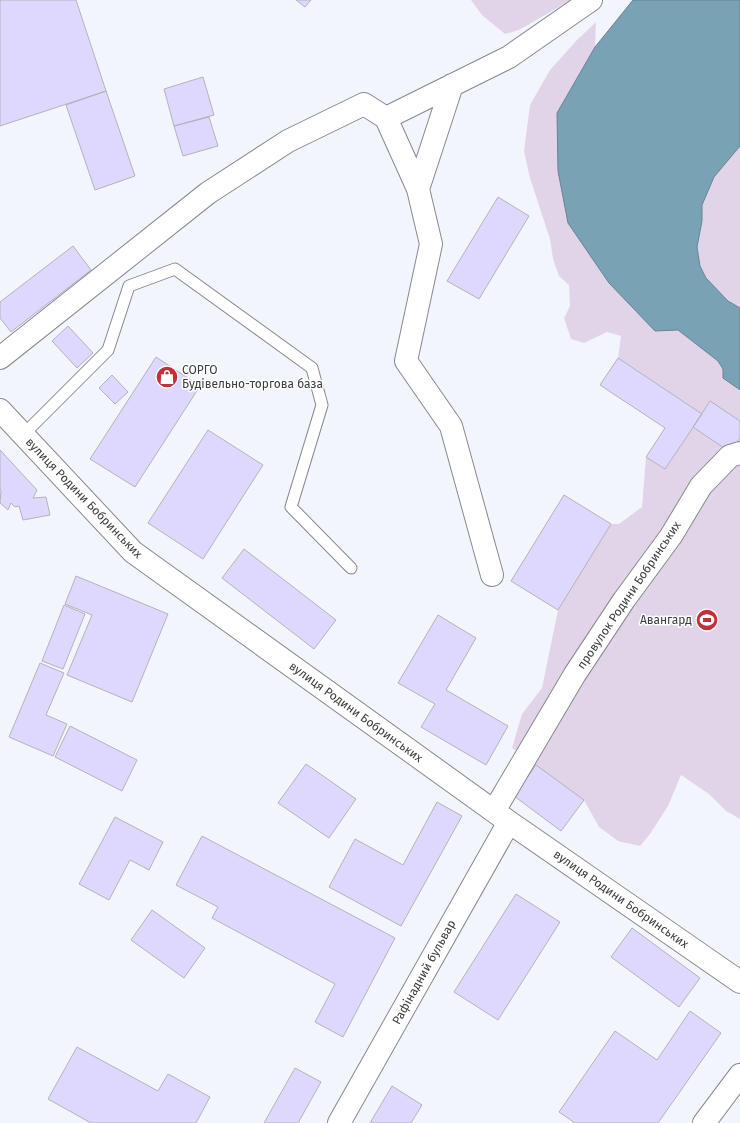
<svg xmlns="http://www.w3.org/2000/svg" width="740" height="1123" viewBox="0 0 740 1123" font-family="'Fira Sans',sans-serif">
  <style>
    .green { fill: #e2d4e8 }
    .water { fill: #79a2b4; stroke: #678491 }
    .building { fill: #dfd8fe; stroke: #b3b2b9 }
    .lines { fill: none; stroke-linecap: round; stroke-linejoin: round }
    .lane-casing { stroke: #878990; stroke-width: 13 }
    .street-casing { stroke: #878990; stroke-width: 24 }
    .lane { stroke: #fff; stroke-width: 11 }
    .street { stroke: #fff; stroke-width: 22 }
    .labels { text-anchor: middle; stroke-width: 3; stroke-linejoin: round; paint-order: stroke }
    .poi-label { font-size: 12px; fill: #3c3d40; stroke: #fff; text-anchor: start }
    .street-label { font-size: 12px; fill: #3c3d40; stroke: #fff }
  </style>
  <rect width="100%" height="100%" fill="#f3f5fd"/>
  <!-- green -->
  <path class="green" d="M471 0H571L519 30 505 34 482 15Z
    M596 22 595 47 557 113 668 331 678 330 718 361 723 369 724 378 740 391V421L702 414 618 358 621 336 607 332 584 343 571 339 564 318 570 306 569 285 559 276 553 259 550 239 530 178 524 151 530 105 550 70 577 40Z
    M740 146V308L728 301 706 278 700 266 697 247 702 221V205L714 177Z
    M693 427 730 452 740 438V819L726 811 709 794 681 775 668 806 650 834 640 846 618 841 599 827 584 800 512 748 522 714 542 688 558 610 611 524H619L642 507 646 457 665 469Z"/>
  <!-- water -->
  <path class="water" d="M633 0H740V146L714 177 702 205V221L697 247 700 266 706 278 728 301 740 308V390L723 378V369L718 361 678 330 655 331 609 283 568 223 558 171 557 113 595 47Z"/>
  <!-- building -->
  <path class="building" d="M0 0H76L106 91 0 126Z
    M296 0H311L305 7Z
    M203 77 214 115 174 126 164 89Z
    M106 91 135 176 95 190 66 105Z
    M209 117 218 146 183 156 174 126Z
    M498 197 529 216 479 299 447 281Z
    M73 246 91 270 11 332 0 318V302Z
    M68 326 93 353 77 368 52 341Z
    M156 357 200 386 135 487 90 459Z
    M618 358 702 414 665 469 646 457 665 428 600 385Z
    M112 375 128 392 115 404 99 388Z
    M710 401 740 421V438L730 452 693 427Z
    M208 430 263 465 203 559 148 523Z
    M0 450 37 490 33 498 46 497 50 515 23 520 19 506 15 507 11 503 8 510 0 503 1 490 0 489Z
    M564 495 611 524 558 610 511 581Z
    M244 549 336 620 314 649 222 578Z
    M76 576 168 614 132 702 67 675 92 615 65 604Z
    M64 605 85 614 63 669 42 661Z
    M438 615 476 638 446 690 508 726 486 765 421 727 435 704 398 683Z
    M40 663 64 673 46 715 67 724 53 756 9 737Z
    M70 726 137 760 122 791 55 757Z
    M306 764 356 799 329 838 278 803Z
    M536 765 584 800 561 831 514 796Z
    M437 802 462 816 401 926 329 887 355 839 403 865Z
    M115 817 163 842 149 870 130 860 109 900 79 884Z
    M202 836 395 938 343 1037 315 1022 335 984 212 918 218 907 176 885Z
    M516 894 560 922 498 1020 454 992Z
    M152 910 205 948 184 978 131 940Z
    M632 928 700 978 679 1007 611 957Z
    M690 1011 721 1033 658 1123H575L559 1112 615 1031 657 1060Z
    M77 1047 158 1091 168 1074 210 1097 196 1123H91L48 1099Z
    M295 1068 321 1082 298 1123H264Z
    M392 1086 422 1105 411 1123H370Z"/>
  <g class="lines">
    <!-- lane casing -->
    <g class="lane-casing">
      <path id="lane" d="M23 435 108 350 129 286 175 269 312 368 322 405 291 507 351 568"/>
    </g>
    <!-- street casing -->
    <g class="street-casing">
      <path id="street" d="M452 85 418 189 431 244 406 361 451 426 492 575
        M386 118 509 57 591 0
        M0 358 208 193 288 141 364 104 386 118 418 189
        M0 410 133 552 509 822 740 982
        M494 811 575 674 624 600 671 536 701 486 730 456 740 453
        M339 1123 509 822
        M704 1123 740 1075"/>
    </g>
    <!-- lane -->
    <use href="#lane" class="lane"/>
    <!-- street -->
    <use href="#street" class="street"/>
  </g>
  <!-- icons -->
  <defs>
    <g id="shop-disc" transform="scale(1.15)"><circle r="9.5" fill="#c13139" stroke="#fff"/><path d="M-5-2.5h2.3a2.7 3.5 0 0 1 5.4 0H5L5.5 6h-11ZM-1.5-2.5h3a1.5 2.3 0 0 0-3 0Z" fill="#fff"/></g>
    <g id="stadium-disc" transform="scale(1.15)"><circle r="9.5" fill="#c13139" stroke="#fff"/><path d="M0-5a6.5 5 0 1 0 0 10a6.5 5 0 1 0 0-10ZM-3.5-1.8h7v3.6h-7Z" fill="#fff"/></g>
  </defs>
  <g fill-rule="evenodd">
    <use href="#shop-disc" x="167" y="377"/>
    <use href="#stadium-disc" x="707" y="620"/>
  </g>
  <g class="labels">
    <!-- poi labels -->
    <g class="poi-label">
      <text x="182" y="374">СОРГО<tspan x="182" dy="14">Будівельно-торгова база</tspan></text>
      <text x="692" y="624" text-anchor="end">Авангард</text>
    </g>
    <!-- street labels -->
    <g class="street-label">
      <text transform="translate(84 498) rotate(46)" y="4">вулиця Родини Бобринських</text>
      <text transform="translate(629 595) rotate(-56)" y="4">провулок Родини Бобринських</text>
      <text transform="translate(356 712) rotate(36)" y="4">вулиця Родини Бобринських</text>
      <text transform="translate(621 899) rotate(35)" y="4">вулиця Родини Бобринських</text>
      <text transform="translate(424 972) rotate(-61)" y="4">Рафінадний бульвар</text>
    </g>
  </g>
</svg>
